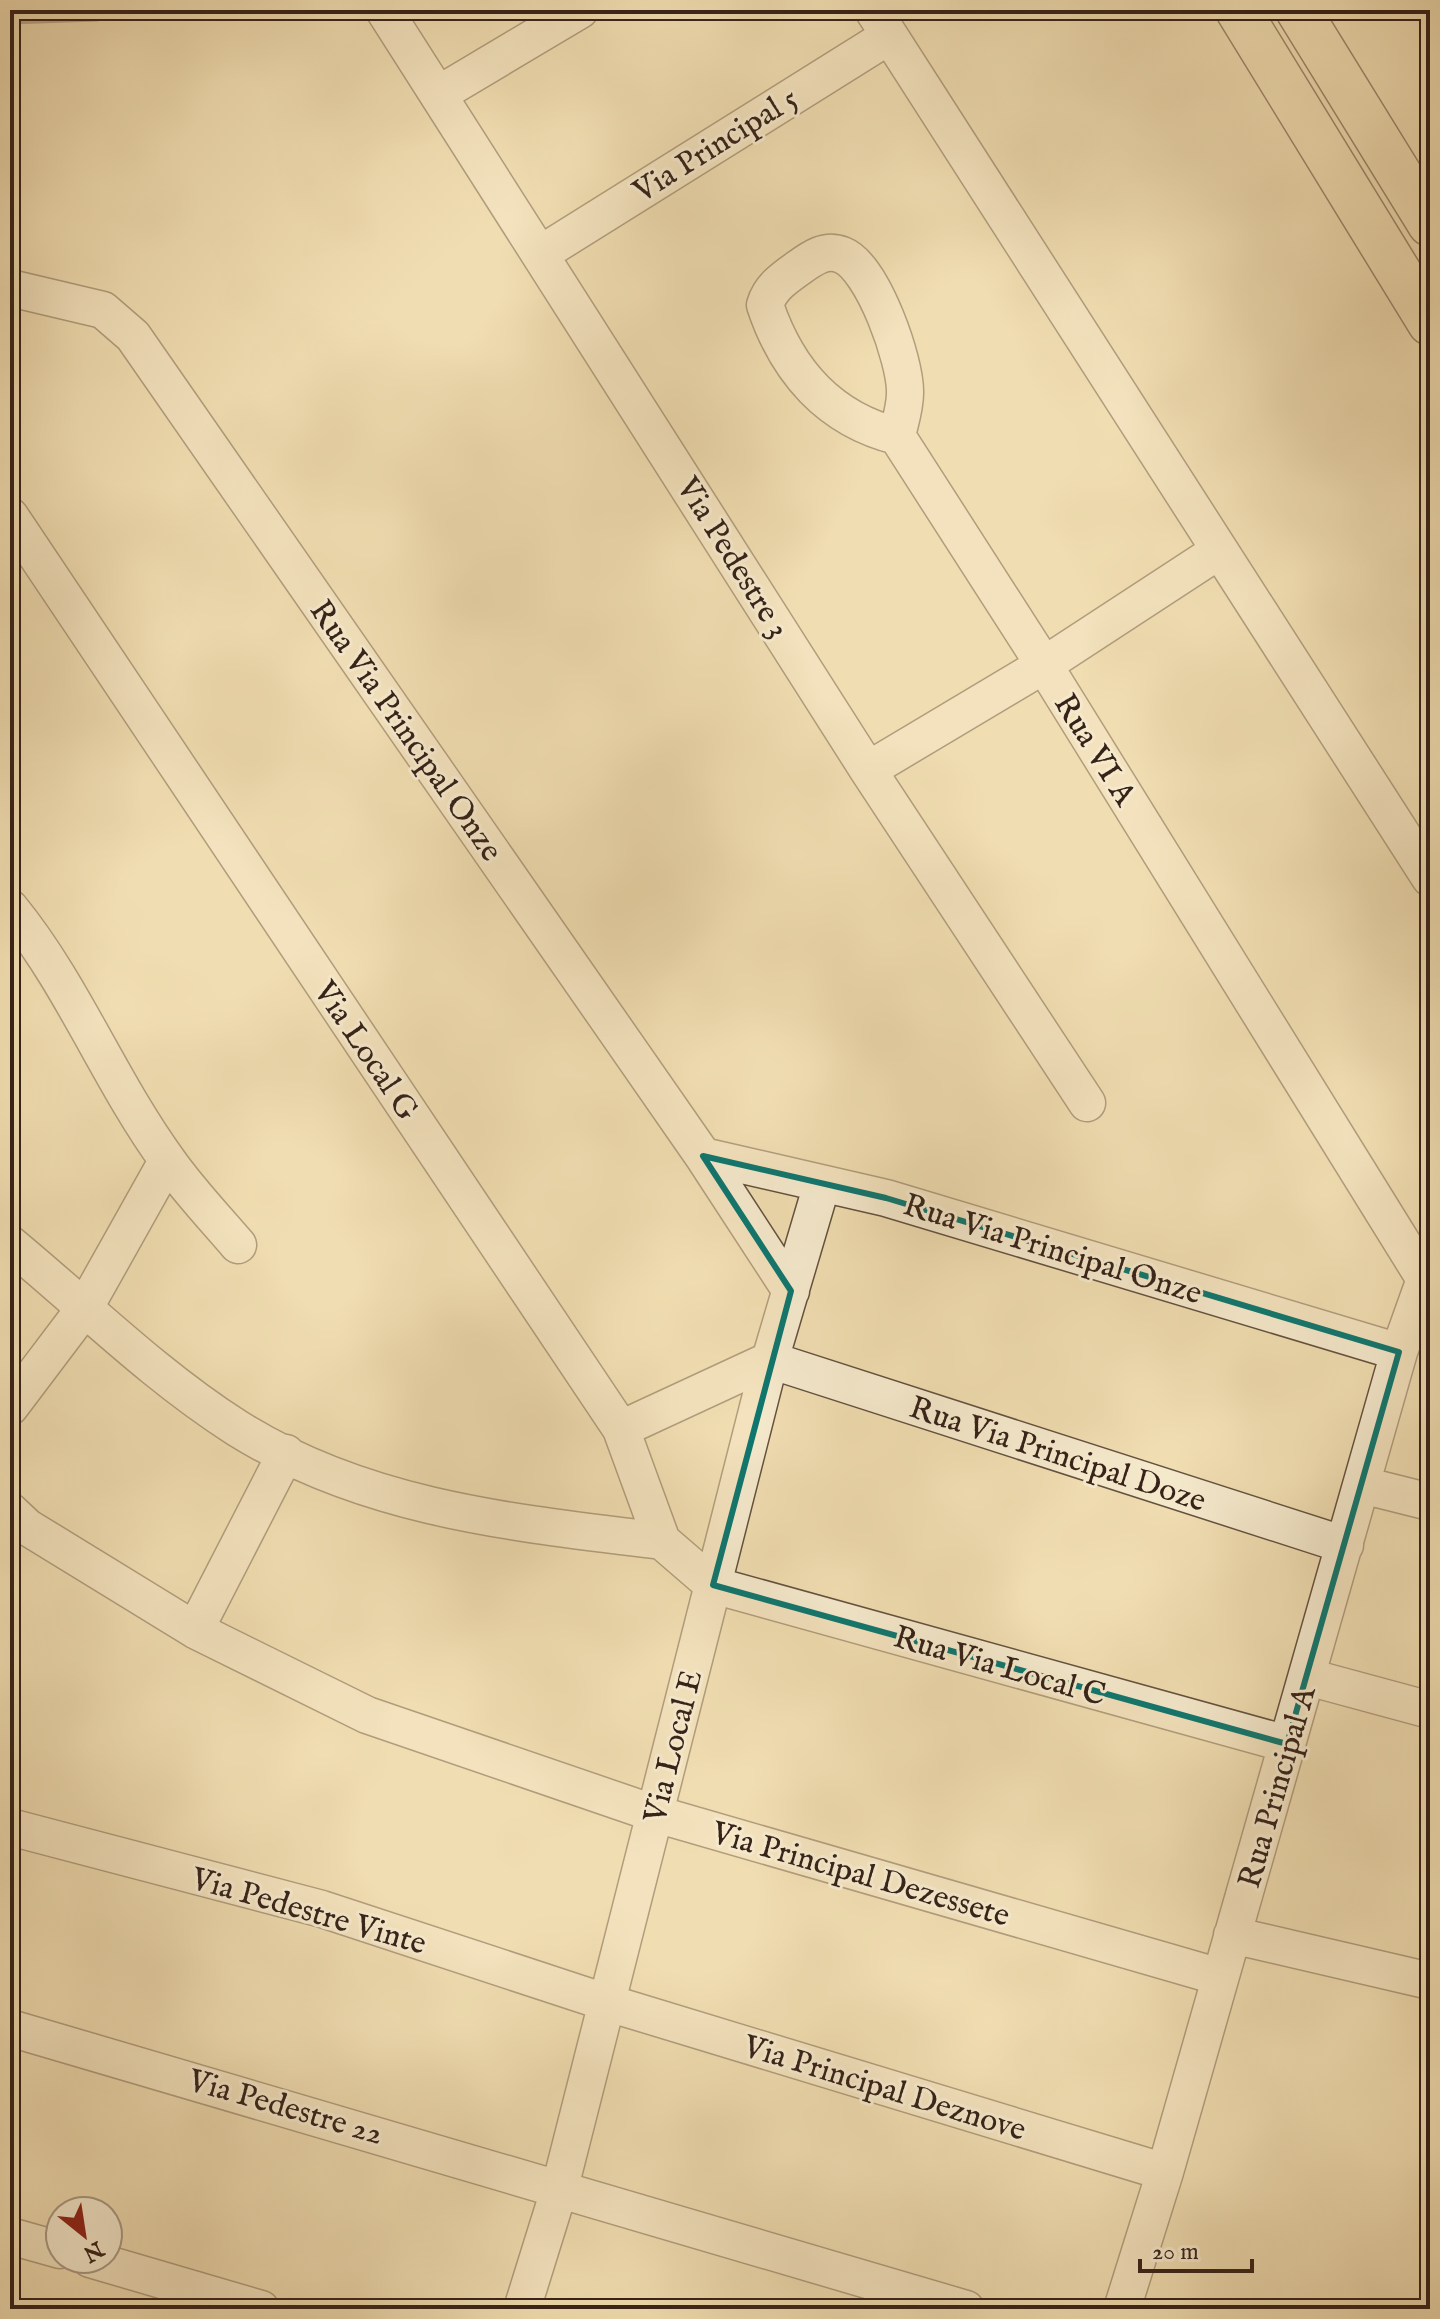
<svg xmlns="http://www.w3.org/2000/svg" width="1440" height="2319" viewBox="0 0 1440 2319" font-family="'IM FELL English',serif">
  <style>
    .lines { fill: none; stroke-linecap: round; stroke-linejoin: round }
    .stream { stroke: #806c55; stroke-width: 11 }
    .minor-casing { stroke: #64513f; stroke-width: 39 }
    .trunk-casing { stroke: #362219; stroke-width: 47 }
    .minor { stroke: #f5e9cc; stroke-width: 36 }
    .trunk { stroke: #f0ddb1; stroke-width: 44 }
    .marked { fill: none; stroke: #0f766e; stroke-width: 6; stroke-linejoin: round }
    .labels { text-anchor: middle; stroke-width: 6; stroke-linejoin: round; paint-order: stroke }
    .street-label { font-size: 32px; fill: #362219; stroke: #f5e9cc }
  </style>
  <rect width="100%" height="100%" fill="#f0ddb1"/>
  <filter id="stains"><feTurbulence type="fractalNoise" baseFrequency=".0025" numOctaves="4"/><feColorMatrix values="0 0 0 0 .2 0 0 0 0 .09 0 0 0 0 .02 0 0 0 .5 -.17"/></filter>
  <radialGradient id="worn" r=".72"><stop offset=".6" stop-color="#630" stop-opacity="0"/><stop offset="1" stop-color="#630" stop-opacity=".3"/></radialGradient>
  <g class="lines">
    <!-- stream -->
    <path class="stream" d="M10 19 97 16 99 10"/>
    <!-- minor casing -->
    <g class="minor-casing">
      <path id="minor" d="M384 10 868 770 1087 1103
        M873 10 1430 878
        M439 94 580 10
        M542 253 889 36
        M10 288 103 310 133 336 703 1156 791 1291
        M897 436C829 419 787 371 765 305 770 288 783 279 797 269 811 259 825 248 842 255 873 267 906 362 905 393 905 408 900 422 897 436L1044 665 1426 1281 1430 1282
        M10 516 621 1429 662 1541 713 1585 1287 1744
        M868 770 1044 665 1217 552
        M10 908C73 985 109 1080 168 1161 189 1191 215 1218 238 1245
        M703 1156 886 1198 1399 1352
        M10 1244C85 1306 154 1375 237 1428 366 1509 515 1523 662 1541
        M10 1407 84 1309 167 1161
        M621 1429 770 1360 1345 1545
        M1362 1485 1430 1502
        M10 1511 27 1527 195 1630 367 1715 656 1814 1220 1977
        M195 1630 286 1453
        M1308 1677 1430 1710
        M10 1827 322 1909 605 2002 1165 2172
        M1232 1935 1430 1981
        M10 2028 966 2309
        M10 2236 60 2250
        M90 2259 261 2309
        M522 2309 560 2187 770 1360 822 1184
        M1122 2309 1165 2172 1399 1352 1430 1265"/>
    </g>
    <!-- trunk casing -->
    <g class="trunk-casing">
      <path id="trunk" d="M1238 10 1430 323
        M1298 10 1430 224"/>
    </g>
    <!-- minor -->
    <use href="#minor" class="minor"/>
    <!-- trunk -->
    <use href="#trunk" class="trunk"/>
  </g>
  <!-- marked area -->
  <path d="M0 0H1440V2319H0ZM703 1156 886 1198 1399 1352 1287 1744 713 1585 791 1291Z" fill="#f0ddb1" fill-opacity=".55" fill-rule="evenodd"/>
  <path class="marked" d="M703 1156 886 1198 1399 1352 1287 1744 713 1585 791 1291Z"/>
  <g class="labels">
    <!-- street labels -->
    <g class="street-label">
      <text transform="translate(715 144) rotate(-32)" y="11">Via Principal 5</text>
      <text transform="translate(734 557) rotate(58)" y="11">Via Pedestre 3</text>
      <text transform="translate(407 730) rotate(55)" y="11">Rua Via Principal Onze</text>
      <text transform="translate(1096 749) rotate(58)" y="11">Rua VI A</text>
      <text transform="translate(367 1050) rotate(56)" y="11">Via Local G</text>
      <text transform="translate(1053 1248) rotate(17)" y="11">Rua Via Principal Onze</text>
      <text transform="translate(1058 1453) rotate(18)" y="11">Rua Via Principal Doze</text>
      <text transform="translate(1000 1665) rotate(16)" y="11">Rua Via Local C</text>
      <text transform="translate(672 1746) rotate(-76)" y="11">Via Local E</text>
      <text transform="translate(1276 1787) rotate(-74)" y="11">Rua Principal A</text>
      <text transform="translate(861 1873) rotate(16)" y="11">Via Principal Dezessete</text>
      <text transform="translate(309 1910) rotate(16)" y="11">Via Pedestre Vinte</text>
      <text transform="translate(885 2087) rotate(17)" y="11">Via Principal Deznove</text>
      <text transform="translate(286 2106) rotate(16)" y="11">Via Pedestre 22</text>
    </g>
  </g>
  <!-- margin -->
  <rect width="1440" height="2319" fill="none" stroke="#f0ddb1" stroke-width="40"/>
  <rect x="12" y="12" width="1416" height="2295" fill="none" stroke="#362219" stroke-width="4"/>
  <rect x="20" y="20" width="1400" height="2279" fill="none" stroke="#362219" stroke-width="2"/>
  <!-- north arrow -->
  <g transform="translate(84 2235) rotate(150)"><circle r="38" fill="#f5e9cc" stroke="#a99984" stroke-width="2"/>
  <path d="M0-6L14 30L0 20L-14 30Z" fill="#8f2418"/>
  <text y="-12" font-size="22" font-weight="bold" text-anchor="middle" fill="#362219">N</text>
  </g>
  <!-- scale -->
  <path d="M1140 2259v12h112v-12" fill="none" stroke="#362219" stroke-width="4"/>
  <text x="1152" y="2259" font-size="24" fill="#362219" stroke="#f5e9cc" stroke-width="6" paint-order="stroke">20 m</text>
  <rect width="100%" height="100%" filter="url(#stains)"/>
  <rect width="100%" height="100%" fill="url(#worn)"/>
</svg>
